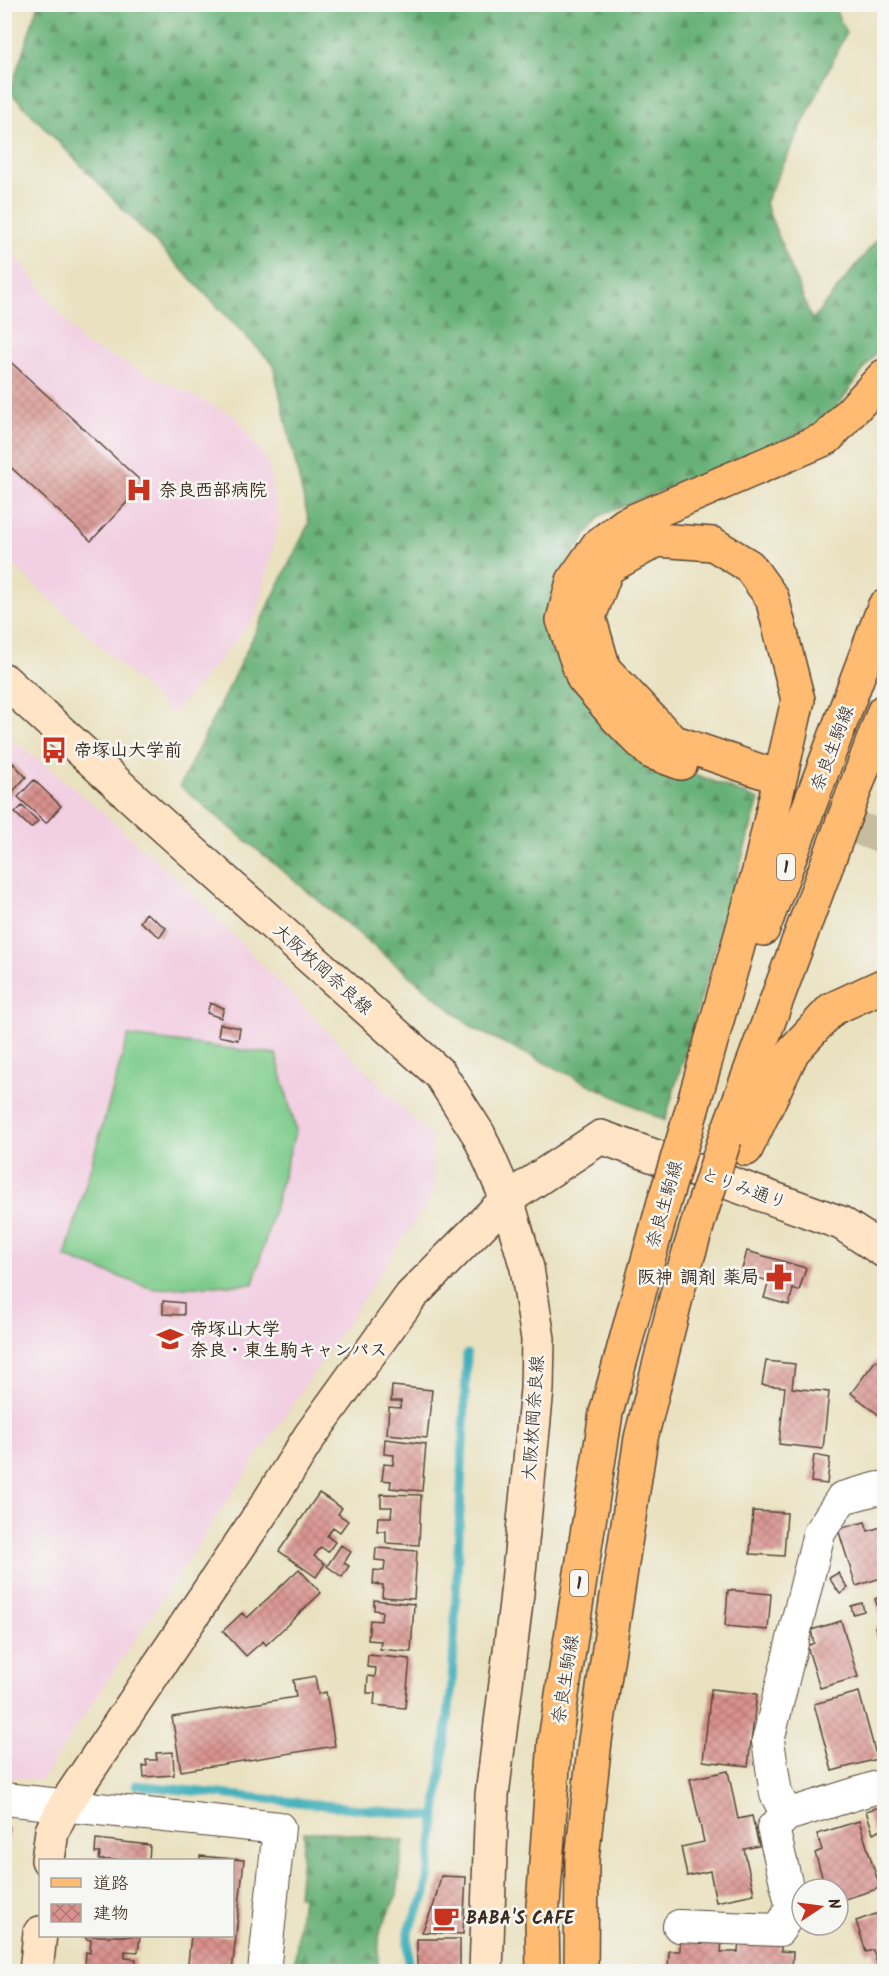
<svg xmlns="http://www.w3.org/2000/svg" width="889" height="1976" viewBox="0 0 889 1976" font-family="Kalam,'Klee One',sans-serif">
  <style>
    .built { fill: #f2cfe2 }
    .forest { fill: url(#forest-firs); stroke: #506d4a; stroke-width: 1.5 }
    .pitch { fill: #7ecc8b; stroke: #5c7b54; stroke-width: 1.5 }
    .lines { fill: none; stroke-linecap: round; stroke-linejoin: round }
    .stream { stroke: #3fafba; stroke-width: 9 }
    .building { fill: url(#building-cross-hatch) }
    .primary-tunnel { stroke: #c6bc9f; stroke-width: 33; stroke-dasharray: 33 16; stroke-linecap: butt }
    .street-casing { stroke: #554536; stroke-width: 34 }
    .secondary-casing { stroke: #554536; stroke-width: 36 }
    .primary-casing { stroke: #554536; stroke-width: 36 }
    .street { stroke: #fff; stroke-width: 32 }
    .secondary { stroke: #ffe4c6; stroke-width: 33 }
    .primary { stroke: #ffbb71; stroke-width: 33 }
    .primary-bridge-casing { stroke: #554536; stroke-width: 36; stroke-linecap: butt }
    .primary-bridge { stroke: #ffbb71; stroke-width: 33 }
    .labels { text-anchor: middle; stroke-width: 5; stroke-linejoin: round; paint-order: stroke }
    .shield { fill: #f6f6f2; stroke: #73675e; stroke-width: 1.5 }
    .shield-label { font-size: 16px; font-weight: bold; fill: #3b2a1e }
    .poi-label { font-size: 18px; font-weight: bold; fill: #3b2a1e; stroke: #f6f6f2; text-anchor: start }
    .street-label { font-size: 18px; fill: #3b2a1e; stroke: #f6f6f2 }
  </style>
  <defs>
    <pattern id="forest-firs" width="22" height="20" patternUnits="userSpaceOnUse" patternTransform="scale(1.5)"><rect width="22" height="20" fill="#66b077"/><path d="M5 1l3.5 6h-7zM16 11l3.5 6h-7z" fill="#558f61"/></pattern>
    <pattern id="building-cross-hatch" width="8" height="8" patternUnits="userSpaceOnUse" patternTransform="scale(1.5)"><rect width="8" height="8" fill="#d9928e"/><path d="M0 0l8 8M0 8l8-8" fill="none" stroke="#b17773"/></pattern>
  </defs>
  <rect width="100%" height="100%" fill="#f6f6f2"/>
  <filter id="ink" filterUnits="userSpaceOnUse"><feTurbulence type="fractalNoise" baseFrequency=".0167" numOctaves="2"/><feDisplacementMap in="SourceGraphic" scale="12" xChannelSelector="R" yChannelSelector="G"/><feConvolveMatrix kernelMatrix="1 2 1 2 8 2 1 2 1" color-interpolation-filters="sRGB"/></filter>
  <filter id="wash" filterUnits="userSpaceOnUse"><feTurbulence type="fractalNoise" baseFrequency=".008" numOctaves="4" result="noise"/><feDisplacementMap in="SourceGraphic" scale="24" xChannelSelector="R" yChannelSelector="G"/><feGaussianBlur stdDeviation="1.35" result="paint"/><feColorMatrix in="noise" values="0 0 0 0 0 0 0 0 0 0 0 0 0 0 0 0 0 1.4 0 .05"/><feComposite in="paint" operator="in"/></filter>
  <g filter="url(#wash)">
    <rect width="100%" height="100%" fill="#e9e1bf"/>
    <!-- built -->
    <path class="built" d="M4 240 83 343 235 416 267 461 279 519 257 615 173 714 5 557Z
      M4 735 38 759 100 810 193 894 431 1137 435 1191 41 1780 4 1777Z"/>
    <!-- forest -->
    <path class="forest" d="M38 5H833L846 33 765 203 812 320 884 231V342L825 423 600 516 561 571 626 746 759 800 665 1121 473 1028 180 786 309 523 273 364 10 92Z
      M304 1832H337L404 1841 397 1895 380 1930 377 1971H294L302 1896H298Z"/>
    <!-- pitch -->
    <path class="pitch" d="M128 1036 276 1054 296 1130 253 1284 153 1289 65 1257Z"/>
    <g class="lines">
      <!-- stream -->
      <path class="stream" d="M136 1785 436 1817
        M408 1972V1931L426 1894 452 1685 467 1354"/>
    </g>
    <g id="blocks">
      <!-- building -->
      <path class="building" d="M4 356 144 484 91 541 4 461Z
        M13 763 26 777 8 797 4 794V771Z
        M34 780 61 806 46 823 18 797Z
        M22 806 38 821 31 828 15 813Z
        M146 913 166 928 160 937 140 922Z
        M210 1003 224 1008 221 1018 207 1013Z
        M220 1024 240 1028 238 1040 218 1036Z
        M747 1251 806 1268 799 1291 793 1289 789 1305 764 1298 769 1281 741 1273Z
        M163 1301 184 1303V1315L163 1314Z
        M876 1360 884 1367V1419L851 1393Z
        M766 1361 795 1364 792 1388 829 1392 823 1449 779 1444 785 1387 762 1385Z
        M392 1386 432 1390 427 1438 387 1434 389 1407 400 1408 401 1401H391Z
        M385 1439 426 1444 422 1491 390 1488 391 1481 382 1480 384 1464 393 1465 394 1455 384 1454Z
        M814 1455 830 1458 827 1484 811 1482Z
        M319 1493 342 1508 338 1514 348 1521 340 1532 333 1527 327 1536 335 1542 328 1552 321 1547 314 1556 325 1564 316 1577 279 1551Z
        M381 1494 421 1495 419 1545 386 1543V1531H377L378 1517H391L392 1507H381Z
        M753 1511 787 1513 784 1556 750 1554Z
        M865 1522 868 1531 884 1526V1577L856 1586 838 1529Z
        M341 1545 351 1552 344 1563 349 1566 342 1577 327 1566Z
        M376 1548 417 1551 414 1599 382 1597 383 1585 373 1584 374 1570 384 1571 385 1561 375 1560Z
        M299 1569 321 1593 266 1645 263 1641 246 1656 223 1631 242 1613 247 1618Z
        M838 1573 848 1588 840 1594 829 1578Z
        M728 1590 771 1594 768 1630 725 1626Z
        M884 1595V1656L875 1627 883 1624 875 1599Z
        M374 1600 414 1604 411 1652 380 1649 381 1641 368 1640 370 1620 381 1621 382 1611 374 1610Z
        M862 1603 864 1611 853 1614 851 1606Z
        M841 1621 858 1677 820 1688 807 1646 814 1643 811 1630Z
        M368 1655 410 1659 405 1708 374 1705 375 1693H367L368 1676 375 1677 376 1668 367 1667Z
        M315 1676 318 1694 326 1692 335 1746 181 1771 172 1717 296 1697 293 1680Z
        M711 1689 757 1694 748 1766 703 1761Z
        M859 1692 877 1759 832 1771 814 1704Z
        M173 1752 174 1775 144 1777 143 1766H147L146 1760H157L156 1753Z
        M728 1771 738 1819 752 1816 759 1846 744 1849 754 1894 716 1902 710 1871 687 1876 681 1847 704 1842 690 1779Z
        M880 1807 884 1820V1828L873 1833 866 1811Z
        M859 1821 880 1888 839 1901 838 1889H826L815 1853 822 1850 817 1834Z
        M4 1827 9 1828 6 1854H4Z
        M96 1839 150 1845 149 1860H99L100 1853H95Z
        M200 1856 232 1859V1860H200Z
        M232 1859 244 1860 232 1972H187L191 1936H232Z
        M441 1876 466 1877 463 1934 422 1932 434 1904Z
        M884 1911V1968L879 1970 873 1950 866 1952 856 1921Z
        M86 1936H140L138 1952 125 1951V1958L136 1959 135 1972H88L89 1965H85L86 1952 90 1953 91 1940 86 1939Z
        M680 1938 722 1939 721 1952H738L739 1938 781 1940V1951L793 1952 792 1972H668L669 1951H680Z
        M417 1939H460V1972H417Z"/>
    </g>
  </g>
  <g filter="url(#ink)">
    <use href="#blocks" fill-opacity="0" stroke="#554536" stroke-width="1.5"/>
    <g class="lines">
      <!-- primary-tunnel -->
      <path class="primary-tunnel" d="M762 792 884 838"/>
      <!-- street casing -->
      <g class="street-casing">
        <path id="street" d="M4 1799 279 1828 264 1972
          M787 1815 776 1794 768 1741 819 1533 842 1498 879 1488 884 1491
          M679 1926 779 1930 792 1908 773 1828 787 1815 884 1785"/>
      </g>
      <!-- secondary casing -->
      <g class="secondary-casing">
        <path id="secondary" d="M4 680 157 820 440 1074 479 1135 507 1199 527 1268 538 1339 537 1389 516 1603 492 1795 486 1972
          M48 1860 52 1831 65 1805 266 1506 310 1436 411 1296 507 1199 601 1137 841 1223 884 1251
          M36 1972 40 1933"/>
      </g>
      <!-- primary casing -->
      <g class="primary-casing">
        <path id="primary" d="M681 763 651 752 618 719 583 678 563 620 573 581 598 545 626 524 827 438 884 376
          M763 929 884 607
          M687 1127 759 871 798 700 772 598 749 566 713 544 657 540 607 568 589 617 604 669 672 741 766 773
          M725 1139 884 711
          M746 1149 793 1051 832 1009 884 985
          M543 1972 542 1919 555 1740 606 1413 664 1202
          M581 1972 582 1859 595 1741 641 1438 679 1286 700 1216"/>
      </g>
      <!-- street -->
      <use href="#street" class="street"/>
      <!-- secondary -->
      <use href="#secondary" class="secondary"/>
      <!-- primary -->
      <use href="#primary" class="primary"/>
      <!-- primary-bridge casing -->
      <g class="primary-bridge-casing">
        <path id="primary-bridge" d="M664 1202 687 1127
          M700 1216 725 1139"/>
      </g>
      <!-- primary-bridge -->
      <use href="#primary-bridge" class="primary-bridge"/>
    </g>
  </g>
  <!-- icons -->
  <defs>
    <g id="hospital-bare" transform="scale(2.07)"><path d="M-5-5h3v3.5h4V-5h3V5h-3V1.5h-4V5h-3Z" fill="#c8321e" stroke="#f6f6f2" stroke-width="2.5" paint-order="stroke"/></g>
    <g id="bus-bare" transform="scale(2.07)"><path d="M-5-6H5V4H4V6H2V4H-2V6H-4V4H-5ZM-3.5-4V0h7V-4ZM-3.5 1.2v1.5H-2V1.2ZM2 1.2v1.5H3.5V1.2Z" fill="#c8321e" stroke="#f6f6f2" stroke-width="2.5" paint-order="stroke"/></g>
    <g id="pharmacy-bare" transform="scale(2.07)"><path d="M-2-6h4v4h4v4h-4v4h-4v-4h-4v-4h4Z" fill="#c8321e" stroke="#f6f6f2" stroke-width="2.5" paint-order="stroke"/></g>
    <g id="university-bare" transform="scale(2.07)"><path d="M0-5L7-2L0 1L-7-2ZM-4 1L0 2.5L4 1V4Q0 6-4 4Z" fill="#c8321e" stroke="#f6f6f2" stroke-width="2.5" paint-order="stroke"/></g>
    <g id="cafe-bare" transform="scale(2.07)"><path d="M-5.5-4.5H6V0H3Q3 3.5 0 3.5H-2.5Q-5.5 3.5-5.5 0ZM3-3.2v2h1.7v-2ZM-6 4.5H4V6H-6Z" fill="#c8321e" stroke="#f6f6f2" stroke-width="2.5" paint-order="stroke"/></g>
  </defs>
  <g fill-rule="evenodd">
    <use href="#hospital-bare" x="139" y="490"/>
    <use href="#bus-bare" x="54" y="750"/>
    <use href="#pharmacy-bare" x="779" y="1277"/>
    <use href="#university-bare" x="170" y="1339"/>
    <use href="#cafe-bare" x="446" y="1918"/>
  </g>
  <g class="labels">
    <!-- shield labels -->
    <g class="shield">
      <rect x="777" y="854" width="18" height="26" rx="4.5"/>
      <rect x="570" y="1570" width="18" height="26" rx="4.5"/>
    </g>
    <g class="shield-label">
      <text x="786" y="873">1</text>
      <text x="579" y="1589">1</text>
    </g>
    <!-- poi labels -->
    <g class="poi-label">
      <text x="159" y="496">奈良西部病院</text>
      <text x="74" y="756">帝塚山大学前</text>
      <text x="759" y="1283" text-anchor="end">阪神 調剤 薬局</text>
      <text x="190" y="1335">帝塚山大学<tspan x="190" dy="21">奈良・東生駒キャンパス</tspan></text>
      <text x="466" y="1924">BABA'S CAFE</text>
    </g>
    <!-- street labels -->
    <g class="street-label">
      <text transform="translate(832 748) rotate(-69)" y="6">奈良生駒線</text>
      <text transform="translate(323 969) rotate(42)" y="6">大阪枚岡奈良線</text>
      <text transform="translate(744 1188) rotate(20)" y="6">とりみ通り</text>
      <text transform="translate(664 1204) rotate(-74)" y="6">奈良生駒線</text>
      <text transform="translate(533 1418) rotate(-86)" y="6">大阪枚岡奈良線</text>
      <text transform="translate(565 1679) rotate(-81)" y="6">奈良生駒線</text>
    </g>
  </g>
  <!-- margin -->
  <rect width="889" height="1976" fill="none" stroke="#f6f6f2" stroke-width="24"/>
  <!-- legend -->
  <rect x="39" y="1859" width="195" height="78" fill="#f6f6f2" stroke="#aba49d" stroke-width="1.5"/>
  <rect x="51" y="1878" width="30" height="9" fill="#ffbb71" stroke="#aba49d" stroke-width="1.5"/>
  <text x="93" y="1889" font-size="18" fill="#3b2a1e">道路</text>
  <rect x="51" y="1904" width="30" height="18" fill="url(#building-cross-hatch)" stroke="#aba49d" stroke-width="1.5"/>
  <text x="93" y="1919" font-size="18" fill="#3b2a1e">建物</text>
  <!-- north arrow -->
  <g transform="translate(820 1907) rotate(77)"><circle r="28" fill="#f6f6f2" stroke="#aba49d" stroke-width="1.5"/>
  <path d="M0-4.5L10 22L0 15L-10 22Z" fill="#c8321e"/>
  <text y="-9" font-size="16" font-weight="bold" text-anchor="middle" fill="#3b2a1e">N</text>
  </g>
</svg>
